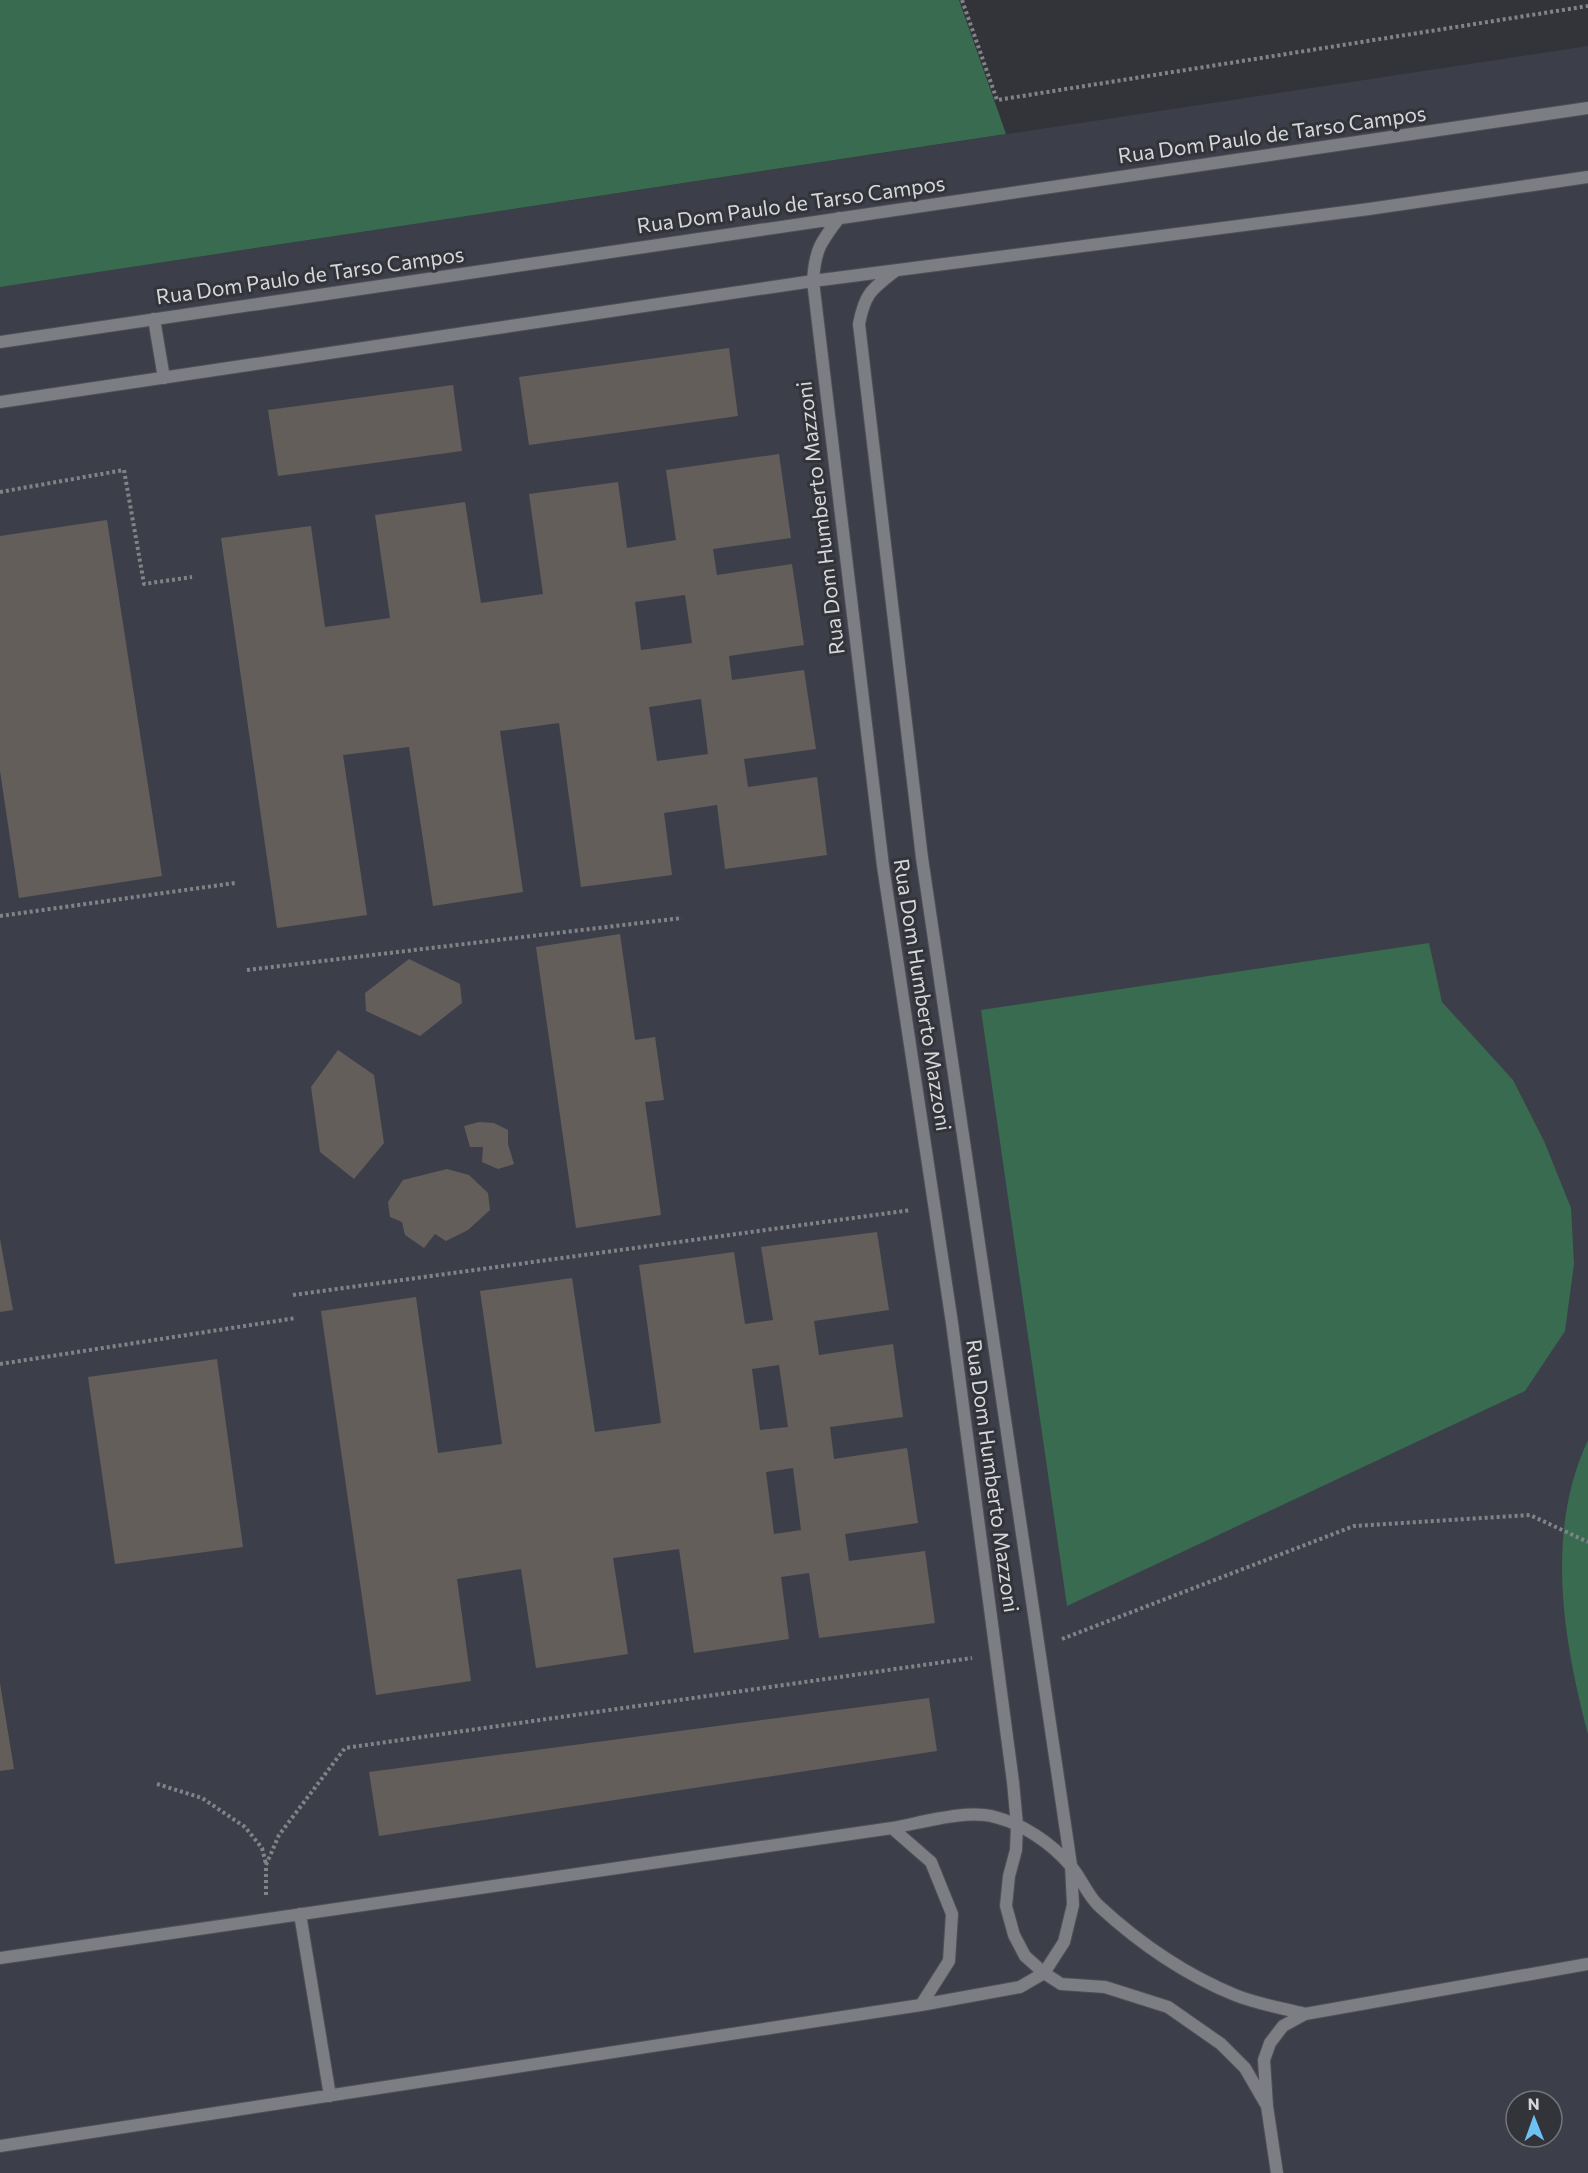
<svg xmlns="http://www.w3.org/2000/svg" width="1588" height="2173" viewBox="0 0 1588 2173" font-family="Commissioner,sans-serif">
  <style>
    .built { fill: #3c3f4a; fill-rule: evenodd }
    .forest { fill: #386b50 }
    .building { fill: #635e5a; fill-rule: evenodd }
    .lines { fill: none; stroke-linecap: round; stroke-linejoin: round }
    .service-casing { stroke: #4f5055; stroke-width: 14 }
    .minor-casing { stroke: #4f5055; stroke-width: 14 }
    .path { stroke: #828387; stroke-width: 4; stroke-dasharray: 3 3; stroke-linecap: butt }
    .service { stroke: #7c7e84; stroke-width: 12 }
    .minor { stroke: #7c7e84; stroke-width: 12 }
    .labels { text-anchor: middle; stroke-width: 6; stroke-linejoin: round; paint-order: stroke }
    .street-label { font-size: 21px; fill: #d6d7da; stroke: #33343a }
  </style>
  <rect width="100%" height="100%" fill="#33343a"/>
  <!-- built -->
  <path class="built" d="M1588 46V2173H0V287ZM1516 2101H1552V2137H1516Z"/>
  <!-- forest -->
  <path class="forest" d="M0 0H959L1006 134 0 287Z
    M1429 943 1442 1002 1513 1080 1544 1141 1571 1208 1574 1264 1565 1331 1525 1391 1067 1606 981 1010Z
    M1588 1440V1734C1563 1639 1545 1532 1588 1440Z"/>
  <!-- building -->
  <path class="building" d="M729 348 738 416 529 445 519 377Z
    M453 385 462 451 278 476 268 410Z
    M779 454 791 538 713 549 717 575 792 564 804 645 729 656 732 680 804 670 816 749 744 759 748 787 817 777 827 855 725 869 717 805 664 813 672 875 581 887 559 723 500 731 523 892 433 906 409 747 343 755 367 915 277 928 221 538 311 526 325 627 390 618 375 515 465 502 481 603 543 594 529 494 618 482 627 548 676 540 666 470ZM685 595 692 643 641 650 635 602ZM701 699 708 754 657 761 649 707Z
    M107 520 162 876 19 898 0 771V536Z
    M620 934 635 1040 655 1037 664 1100 645 1102 661 1215 576 1228 536 947Z
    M409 959 460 984 462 1003 420 1036 366 1011 365 993Z
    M338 1050 374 1075 384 1143 354 1179 320 1152 311 1087Z
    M479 1122 494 1123 508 1130V1144L514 1164 498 1169 482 1162 483 1147H470L464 1126Z
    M447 1169 469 1175 488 1193 490 1210 468 1230 446 1241 435 1234 424 1248 405 1235 402 1222 390 1217 388 1202 403 1180Z
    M877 1232 889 1310 814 1321 819 1355 893 1344 903 1417 830 1427 834 1459 907 1448 918 1523 845 1534 849 1561 925 1551 935 1623 819 1638 809 1573 781 1577 789 1639 694 1653 679 1549 613 1558 628 1654 536 1668 521 1569 457 1579 471 1681 376 1695 321 1311 416 1297 438 1453 502 1444 480 1291 572 1278 595 1432 661 1423 639 1265 734 1252 745 1324 773 1320 761 1247ZM779 1365 788 1427 760 1430 752 1369ZM793 1468 801 1530 774 1534 766 1472Z
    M0 1239 13 1310 0 1312Z
    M217 1359 243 1547 115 1564 88 1377Z
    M0 1683 14 1769 0 1771Z
    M929 1698 937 1751 379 1836 369 1772Z"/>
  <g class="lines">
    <!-- service casing -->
    <g class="service-casing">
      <path id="service" d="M154 319 164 378"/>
    </g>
    <!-- minor casing -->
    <g class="minor-casing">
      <path id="minor" d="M839 218C820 243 815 250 813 281L883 866 952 1323 1013 1782 1017 1825 1016 1850 1009 1876 1006 1906 1014 1935 1025 1956 1044 1973 1061 1984 1105 1987 1168 2007 1221 2044 1245 2068 1267 2106
        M0 342 1588 108
        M0 402 813 281 1369 209 1588 177
        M892 1828 931 1862 952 1914 949 1961 921 2005
        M300 1914 330 2096
        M0 1958 892 1828C921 1823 966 1809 995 1817 1023 1824 1051 1843 1070 1865 1081 1877 1087 1895 1099 1906 1138 1942 1186 1975 1235 1995 1257 2004 1282 2008 1305 2014
        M0 2146 921 2005 1020 1987 1044 1973 1064 1942 1073 1905 1071 1865 922 858 859 324C865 293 871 290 895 271
        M1277 2173 1267 2106 1264 2060 1270 2043 1283 2026 1305 2014 1588 1964"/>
    </g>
    <!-- path -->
    <path class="path" d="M962 0 997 100 1588 6
      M0 492 124 470 144 584 192 577
      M0 916 235 883
      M247 970 682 918
      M293 1295 911 1210
      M0 1364 296 1318
      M1062 1639 1354 1526 1530 1515 1588 1542
      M157 1784 202 1798 245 1827 262 1848 266 1864
      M266 1895V1865L279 1835 345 1748 972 1658"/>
    <!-- service -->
    <use href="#service" class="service"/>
    <!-- minor -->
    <use href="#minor" class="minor"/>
  </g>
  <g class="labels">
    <!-- street labels -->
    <g class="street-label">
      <text transform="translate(1272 135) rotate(-8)" y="7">Rua Dom Paulo de Tarso Campos</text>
      <text transform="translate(791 205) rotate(-8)" y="7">Rua Dom Paulo de Tarso Campos</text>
      <text transform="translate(310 276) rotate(-8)" y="7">Rua Dom Paulo de Tarso Campos</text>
      <text transform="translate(821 518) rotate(-97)" y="7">Rua Dom Humberto Mazzoni</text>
      <text transform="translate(922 995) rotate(81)" y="7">Rua Dom Humberto Mazzoni</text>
      <text transform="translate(992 1476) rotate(82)" y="7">Rua Dom Humberto Mazzoni</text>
    </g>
  </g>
  <!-- north arrow -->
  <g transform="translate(1534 2119) rotate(359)"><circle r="28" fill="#33343a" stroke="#74757a" stroke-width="1.5"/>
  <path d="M0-4.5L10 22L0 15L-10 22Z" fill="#6dc2f3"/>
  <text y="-9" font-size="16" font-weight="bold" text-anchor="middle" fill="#d6d7da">N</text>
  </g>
</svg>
